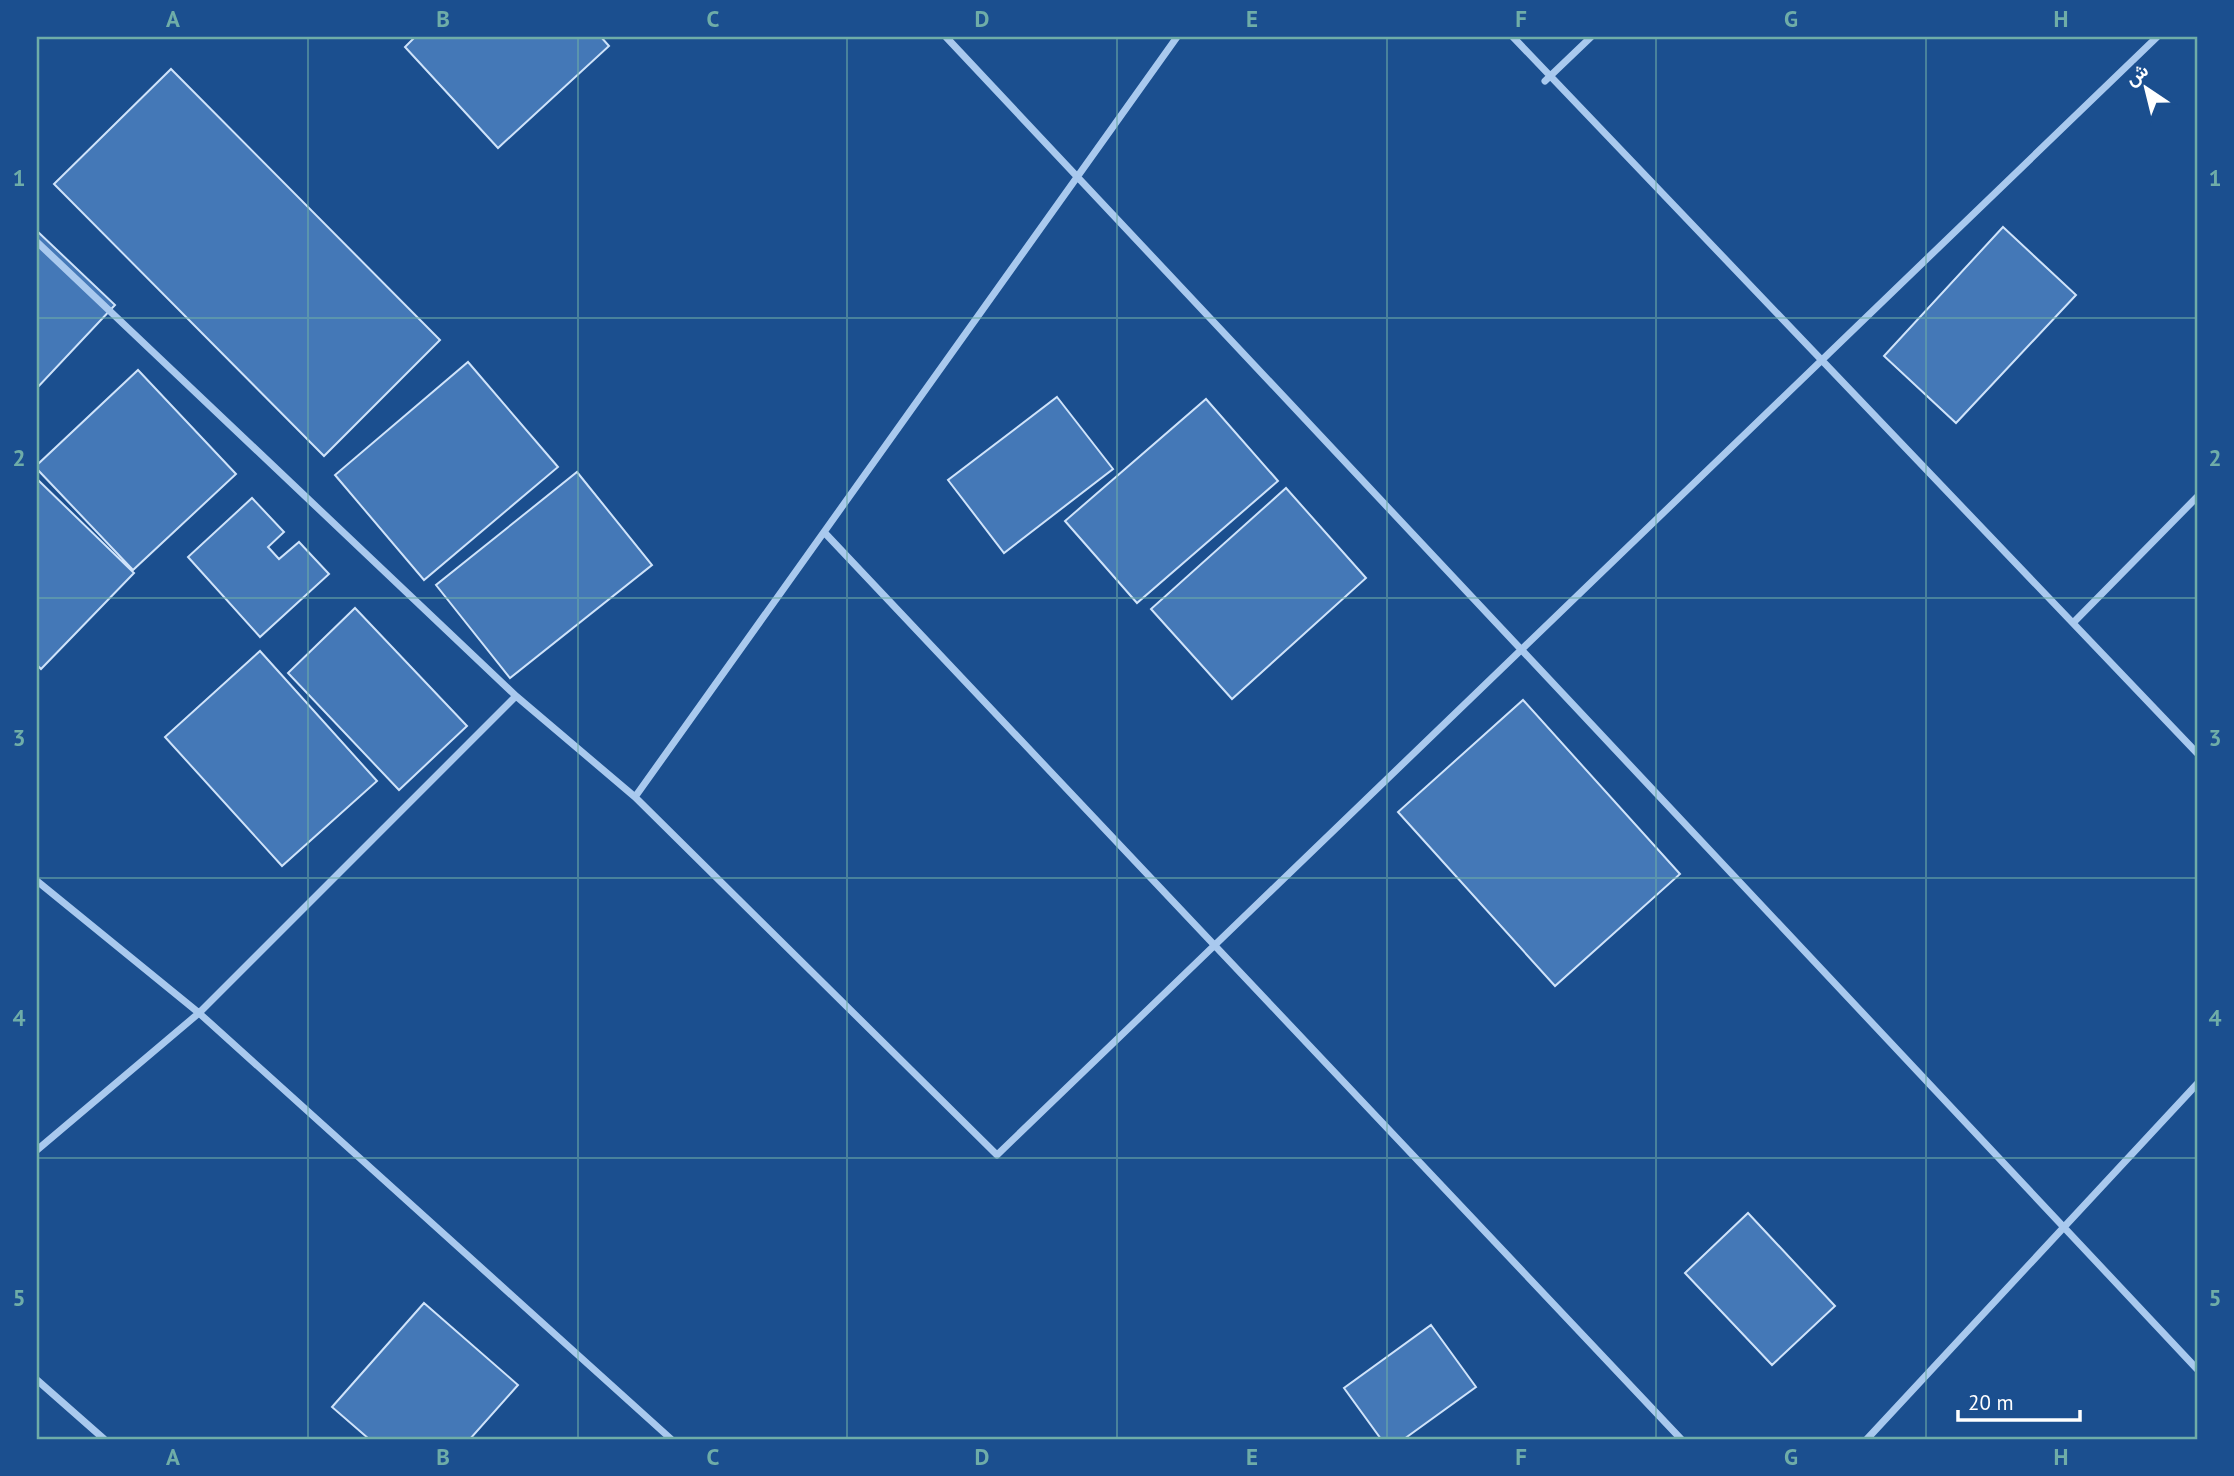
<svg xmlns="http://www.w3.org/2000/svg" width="2234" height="1476" viewBox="0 0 2234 1476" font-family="'PT Sans',Vazirmatn,sans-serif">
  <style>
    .building { fill: #4478b7; stroke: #cfe3fa; stroke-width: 2 }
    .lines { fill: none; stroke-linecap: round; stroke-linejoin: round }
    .street { stroke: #a9c9ee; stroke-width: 7 }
    .grid { fill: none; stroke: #6fada8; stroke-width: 2; stroke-opacity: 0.55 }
    .neatline { fill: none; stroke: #6fada8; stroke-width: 2.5 }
    .grid-label { font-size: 23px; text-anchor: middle; font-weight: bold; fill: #6fada8 }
  </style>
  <rect width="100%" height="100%" fill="#1b4f8f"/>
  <!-- building -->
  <path class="building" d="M415 37H601L609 46 498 148 405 47Z
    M171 69 440 340 324 456 54 184Z
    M2003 227 2076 295 1956 423 1884 356Z
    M37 231 115 305 37 388Z
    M468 362 558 467 424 580 335 475Z
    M138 370 236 474 133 570 37 469V465Z
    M1057 397 1113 469 1004 553 948 480Z
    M1206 399 1278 481 1137 603 1065 521Z
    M577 472 652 565 510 678 436 585Z
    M37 479 134 573 41 669 37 665Z
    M1286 488 1366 578 1232 699 1151 609Z
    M252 498 284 532 268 547 279 559 299 542 329 574 260 637 188 557Z
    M355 608 467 726 399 790 288 673Z
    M260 651 377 781 282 866 165 737Z
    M1523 700 1680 874 1555 986 1398 812Z
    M1748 1213 1835 1306 1772 1365 1685 1273Z
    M424 1303 518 1385 470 1439H369L332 1407Z
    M1431 1325 1476 1387 1404 1439H1381L1344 1388Z"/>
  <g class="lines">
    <!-- street -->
    <path class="street" d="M946 37 2197 1369
      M1513 37 2197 753
      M1545 81 1591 37
      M37 242 516 696
      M824 532 1681 1439
      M2073 623 2197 497
      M635 797 997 1155 2157 37
      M37 881 199 1013 671 1439
      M37 1150 199 1013 516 696 635 797 1177 37
      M37 1380 104 1439
      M1867 1439 2197 1084"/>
  </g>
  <!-- grid -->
  <path class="grid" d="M308 37V1439M578 37V1439M847 37V1439M1117 37V1439M1387 37V1439M1656 37V1439M1926 37V1439M37 318H2197M37 598H2197M37 878H2197M37 1158H2197"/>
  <!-- border -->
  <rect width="2234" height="1476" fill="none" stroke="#1b4f8f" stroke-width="77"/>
  <!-- north arrow -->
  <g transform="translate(2146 88) rotate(325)" stroke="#1b4f8f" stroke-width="5" paint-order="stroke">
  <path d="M0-5L12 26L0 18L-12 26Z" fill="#ffffff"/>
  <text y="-10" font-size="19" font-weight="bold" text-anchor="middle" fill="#ffffff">ش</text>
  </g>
  <!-- scale -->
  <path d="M1958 1410v10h122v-10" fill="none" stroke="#ffffff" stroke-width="3.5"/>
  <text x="1968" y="1410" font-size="21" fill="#ffffff" stroke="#1b4f8f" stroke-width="5" paint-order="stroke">20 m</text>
  <rect x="38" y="38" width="2158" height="1400" class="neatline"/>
  <g class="grid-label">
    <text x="173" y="27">A</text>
    <text x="443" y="27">B</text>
    <text x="713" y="27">C</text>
    <text x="982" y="27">D</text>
    <text x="1252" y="27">E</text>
    <text x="1521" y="27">F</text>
    <text x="1791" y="27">G</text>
    <text x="2061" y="27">H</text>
    <text x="19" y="186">1</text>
    <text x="2215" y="186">1</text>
    <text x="19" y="466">2</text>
    <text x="2215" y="466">2</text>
    <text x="19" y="746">3</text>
    <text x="2215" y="746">3</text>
    <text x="19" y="1026">4</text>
    <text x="2215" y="1026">4</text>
    <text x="19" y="1306">5</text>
    <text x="2215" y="1306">5</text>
    <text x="173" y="1465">A</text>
    <text x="443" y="1465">B</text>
    <text x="713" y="1465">C</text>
    <text x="982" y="1465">D</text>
    <text x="1252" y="1465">E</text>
    <text x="1521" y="1465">F</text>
    <text x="1791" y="1465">G</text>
    <text x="2061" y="1465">H</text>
  </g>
</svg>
